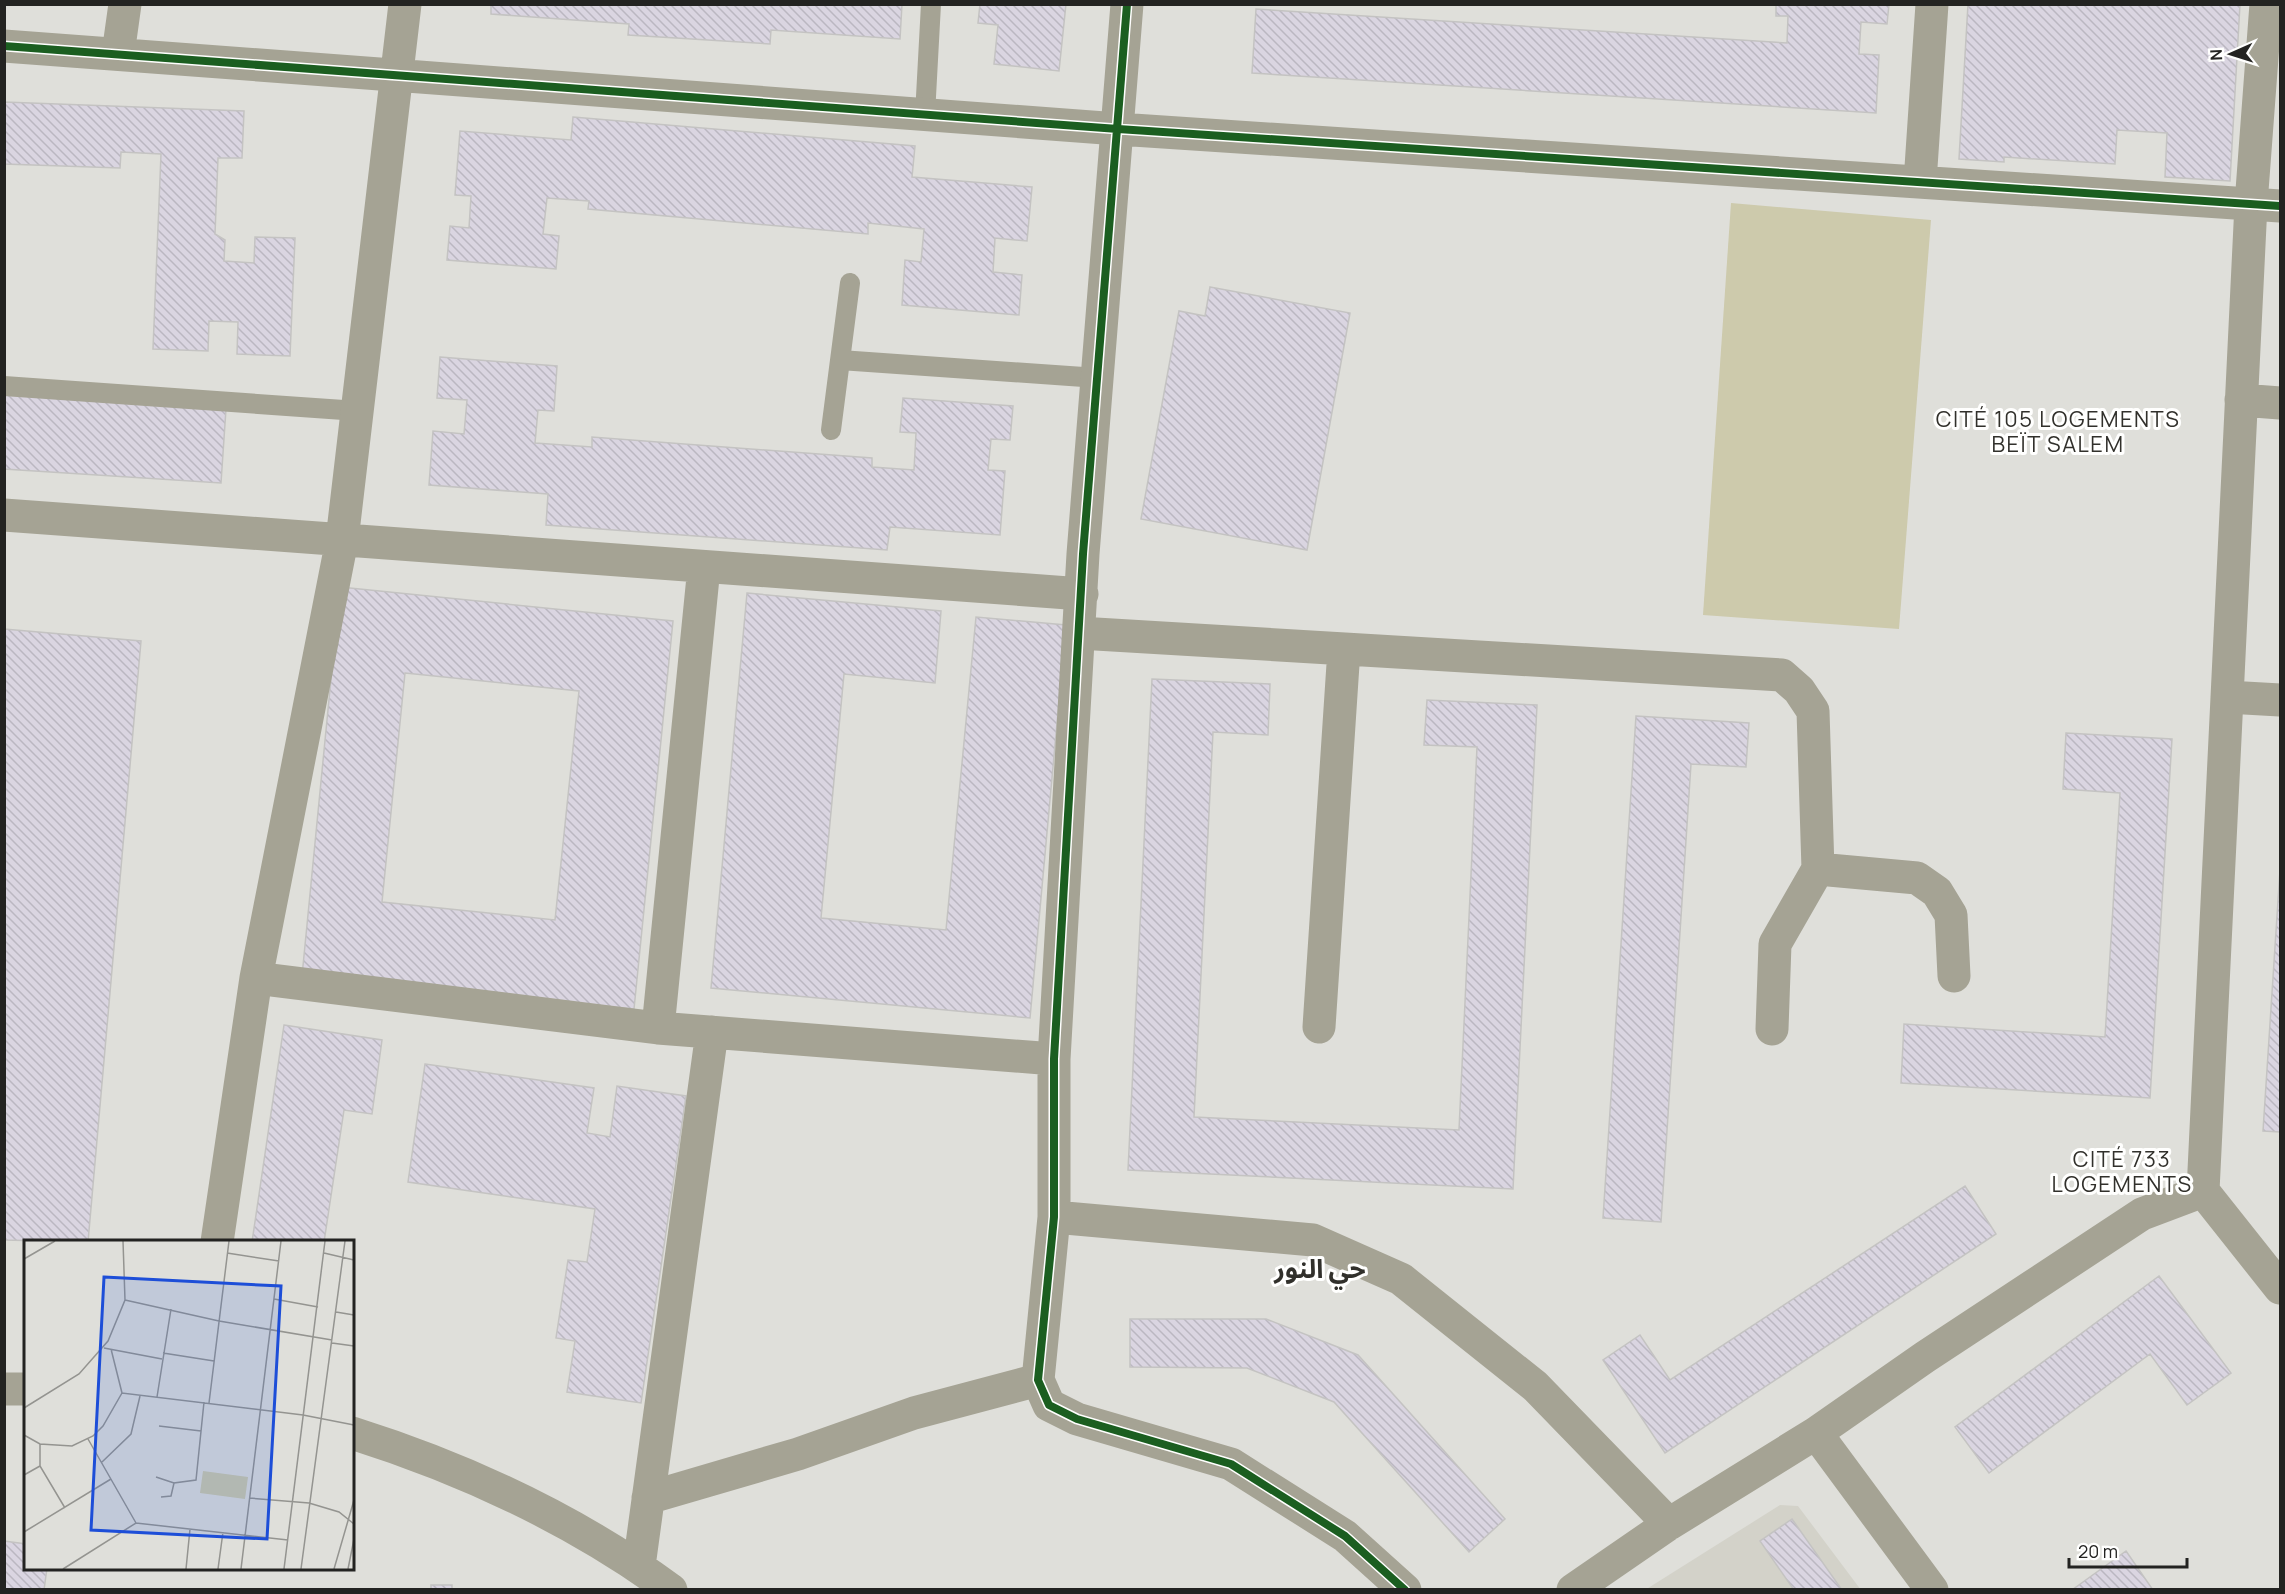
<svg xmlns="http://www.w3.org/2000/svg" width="2285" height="1594" viewBox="0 0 2285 1594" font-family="Manrope,'Noto Sans Arabic',sans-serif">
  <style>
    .built { fill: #d3d2c9 }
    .pitch { fill: #cdcaac }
    .building { fill: url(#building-back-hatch); stroke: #c4c3c2; stroke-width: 1.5; fill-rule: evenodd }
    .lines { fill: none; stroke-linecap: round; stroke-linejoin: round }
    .service { stroke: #a5a394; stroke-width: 20 }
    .minor { stroke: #a5a394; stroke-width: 33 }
    .cycleway-casing { stroke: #fffffe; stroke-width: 11 }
    .cycleway { stroke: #1b5e20; stroke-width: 8 }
    .labels { text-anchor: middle; stroke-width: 6; stroke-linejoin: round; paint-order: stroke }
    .quarter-label { font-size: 22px; letter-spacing: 1.5px; fill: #31302b; stroke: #fffffe }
    .district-label { font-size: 26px; font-weight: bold; fill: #31302b; stroke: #fffffe }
    .inset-road { fill: none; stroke: #949490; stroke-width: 1.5 }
    .view { fill: #1d4ed8; fill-opacity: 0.15; stroke: #1d4ed8; stroke-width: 3 }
    .inset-edge { fill: none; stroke: #232321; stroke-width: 3 }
  </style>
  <defs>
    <pattern id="building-back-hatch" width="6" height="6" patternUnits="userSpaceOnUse" patternTransform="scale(1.5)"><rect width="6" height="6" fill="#dad5e1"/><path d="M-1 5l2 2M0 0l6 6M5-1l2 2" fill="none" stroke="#bbb7c1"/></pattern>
  </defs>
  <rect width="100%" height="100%" fill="#dfdfda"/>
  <!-- built -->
  <path class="built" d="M1780 1505 1798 1506 1861 1590H1645Z"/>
  <!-- pitch -->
  <path class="pitch" d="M1731 203 1931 220 1899 629 1703 615Z"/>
  <!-- building -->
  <path class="building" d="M491 4H902L900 39 771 30 770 44 628 35 629 24 491 14Z
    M980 4H1066L1059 71 994 64 998 25 978 23Z
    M1776 4H1889L1887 24 1861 22 1859 54 1879 55 1876 113 1252 73 1256 9 1787 43 1788 16H1776Z
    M1968 4H2240L2230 181 2165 177 2167 133 2117 130 2115 164 2004 157V162L1959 159Z
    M4 102 244 111 242 158H218L215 234 225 240 224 261 254 263 255 237 295 238 290 356 237 354 238 322 209 321 208 351 153 349 161 154 121 152 120 168 4 164Z
    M573 117 915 146 912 177 1032 187 1027 241 995 238 993 272 1022 275 1019 315 902 305 905 260 921 262 924 229 868 223V234L588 209 589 201 547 198 543 234 559 236 556 269 447 260 450 226 469 228 471 196 455 195 460 131 571 140Z
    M1210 287 1350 313 1307 550 1141 519 1179 311 1205 316Z
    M440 357 557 366 554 411 538 410 535 443 592 447V437L872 458V467L914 470 916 433 900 432 903 398 1013 406 1010 440 991 439 988 470 1005 471 1000 535 890 527 887 550 546 525 548 494 429 485 433 431 464 434 467 400 437 398Z
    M4 394 226 409 221 483 4 469Z
    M340 587 673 621 634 1009 302 976ZM405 673 579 691 555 920 382 902Z
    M747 593 941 611 935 683 844 674 821 918 946 930 976 617 1066 625 1030 1018 711 988Z
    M4 629 141 641 88 1242 4 1240Z
    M1152 679 1270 684 1268 735 1213 732 1194 1117 1459 1130 1477 747 1424 745 1427 700 1537 705 1513 1189 1128 1170Z
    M1636 716 1749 723 1746 767 1691 764 1661 1222 1603 1218Z
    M2066 733 2172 739 2150 1098 1901 1083 1904 1024 2105 1037 2120 793 2063 789Z
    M2280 870V1132L2263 1131Z
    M284 1025 382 1040 372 1114 344 1110 324 1242H252Z
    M425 1064 594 1088 587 1133 610 1137 617 1086 686 1096 641 1403 567 1392 575 1341 556 1338 568 1260 587 1262 595 1209 408 1182Z
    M1965 1186 1996 1234 1665 1453 1603 1360 1640 1335 1670 1380Z
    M2159 1276 2231 1373 2187 1405 2150 1354 1989 1473 1955 1427Z
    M1130 1319H1266L1358 1355 1505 1519 1469 1552 1334 1402 1247 1368 1130 1367Z
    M1792 1519 1842 1590H1794L1760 1541Z
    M4 1541 26 1544V1568H47L44 1590H4Z
    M2126 1551 2153 1590H2072Z
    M431 1585H452V1590H431Z"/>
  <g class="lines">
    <!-- service -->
    <path class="service" d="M925 115 931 4
      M840 360 1098 378
      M4 386 358 411
      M831 430 850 283"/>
    <!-- minor -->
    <path class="minor" d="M1127 4 1083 554 1054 1059V1217L1038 1380 1049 1405 1077 1419 1231 1464 1345 1536 1405 1590
      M2266 4 2251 204 2203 1191 2280 1288
      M4 46 1118 129 2280 206
      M118 54 125 4
      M1920 182 1932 4
      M2241 400 2280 403
      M4 515 1082 594
      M1079 633 1782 675 1799 690 1813 711 1818 869 1917 878 1937 892 1951 915 1954 976
      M2227 697 2280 700
      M256 978 658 1028 1054 1059
      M1319 1027 1344 649
      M658 1028 704 567
      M1772 1029 1775 944 1818 869
      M1054 1217 1313 1240 1401 1279 1535 1386 1669 1524
      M217 1242 256 978 342 540 405 4
      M4 1389H26
      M352 1433C466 1469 574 1519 671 1590
      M1816 1433 1932 1590
      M648 1498 798 1454 914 1413 1038 1380
      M639 1566 712 1032
      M1573 1590 1669 1524 1816 1433 1925 1357 2142 1214 2203 1191"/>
    <!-- cycleway casing -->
    <g class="cycleway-casing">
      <path id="cycleway" d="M1127 4 1083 554 1054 1059V1217L1038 1380 1049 1405 1077 1419 1231 1464 1345 1536 1405 1590
        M4 46 1118 129 2280 206"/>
    </g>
    <!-- cycleway -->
    <use href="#cycleway" class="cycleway"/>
  </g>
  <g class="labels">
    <!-- quarter labels -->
    <g class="quarter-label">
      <text x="2058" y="427">CITÉ 105 LOGEMENTS<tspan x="2058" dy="25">BEÏT SALEM</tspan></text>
      <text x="2122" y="1167">CITÉ 733<tspan x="2122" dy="25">LOGEMENTS</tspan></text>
    </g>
    <!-- district labels -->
    <g class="district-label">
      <text x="1320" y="1278">حي النور</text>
    </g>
  </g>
  <!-- overview -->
  <g transform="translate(24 1240)">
    <rect width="330" height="330" fill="#dfdfda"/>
    <path d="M179 231 224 237 221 259 176 253Z" fill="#cdcaac"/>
    <path class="inset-road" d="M203 13 255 21M300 13 330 20M0 19 31 1M250 59 294 67M101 60 195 81 308 100M312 72 330 75M308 103 330 106M80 108 138 119M87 109 98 153M139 113 190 121M133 157 147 69M185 163 205 1M0 168 55 134 84 101 101 60 99 1M135 186 177 191M0 195 16 204 48 206 69 196 79 186 98 153 279 175 330 185M64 199 112 283M16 204V226L41 268M78 222 107 194 116 156M0 235 16 226M132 237 150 243M137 257 147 256 150 243 172 240 180 162M225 258 285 263 315 272 330 284M0 292 87 239M39 329 112 283 264 300M162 329 166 289M194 329 199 292M217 329 257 1M260 329 301 1M277 329 321 1M310 329 330 260M324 329 330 299"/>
    <path class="view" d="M80 37 257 46 243 299 67 290Z"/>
    <rect width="330" height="330" class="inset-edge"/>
  </g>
  <!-- border -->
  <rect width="2285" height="1594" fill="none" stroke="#232321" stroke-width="12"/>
  <!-- north arrow -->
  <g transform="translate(2231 54) rotate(267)" stroke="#fffffe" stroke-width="4.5" paint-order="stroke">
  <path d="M0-4.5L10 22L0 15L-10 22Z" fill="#232321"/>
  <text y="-9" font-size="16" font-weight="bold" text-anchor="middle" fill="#232321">N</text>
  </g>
  <!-- scale -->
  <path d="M2069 1558v9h118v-9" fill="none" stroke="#232321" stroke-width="3"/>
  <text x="2078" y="1558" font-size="18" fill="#232321" stroke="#fffffe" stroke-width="4.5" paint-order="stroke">20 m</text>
</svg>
